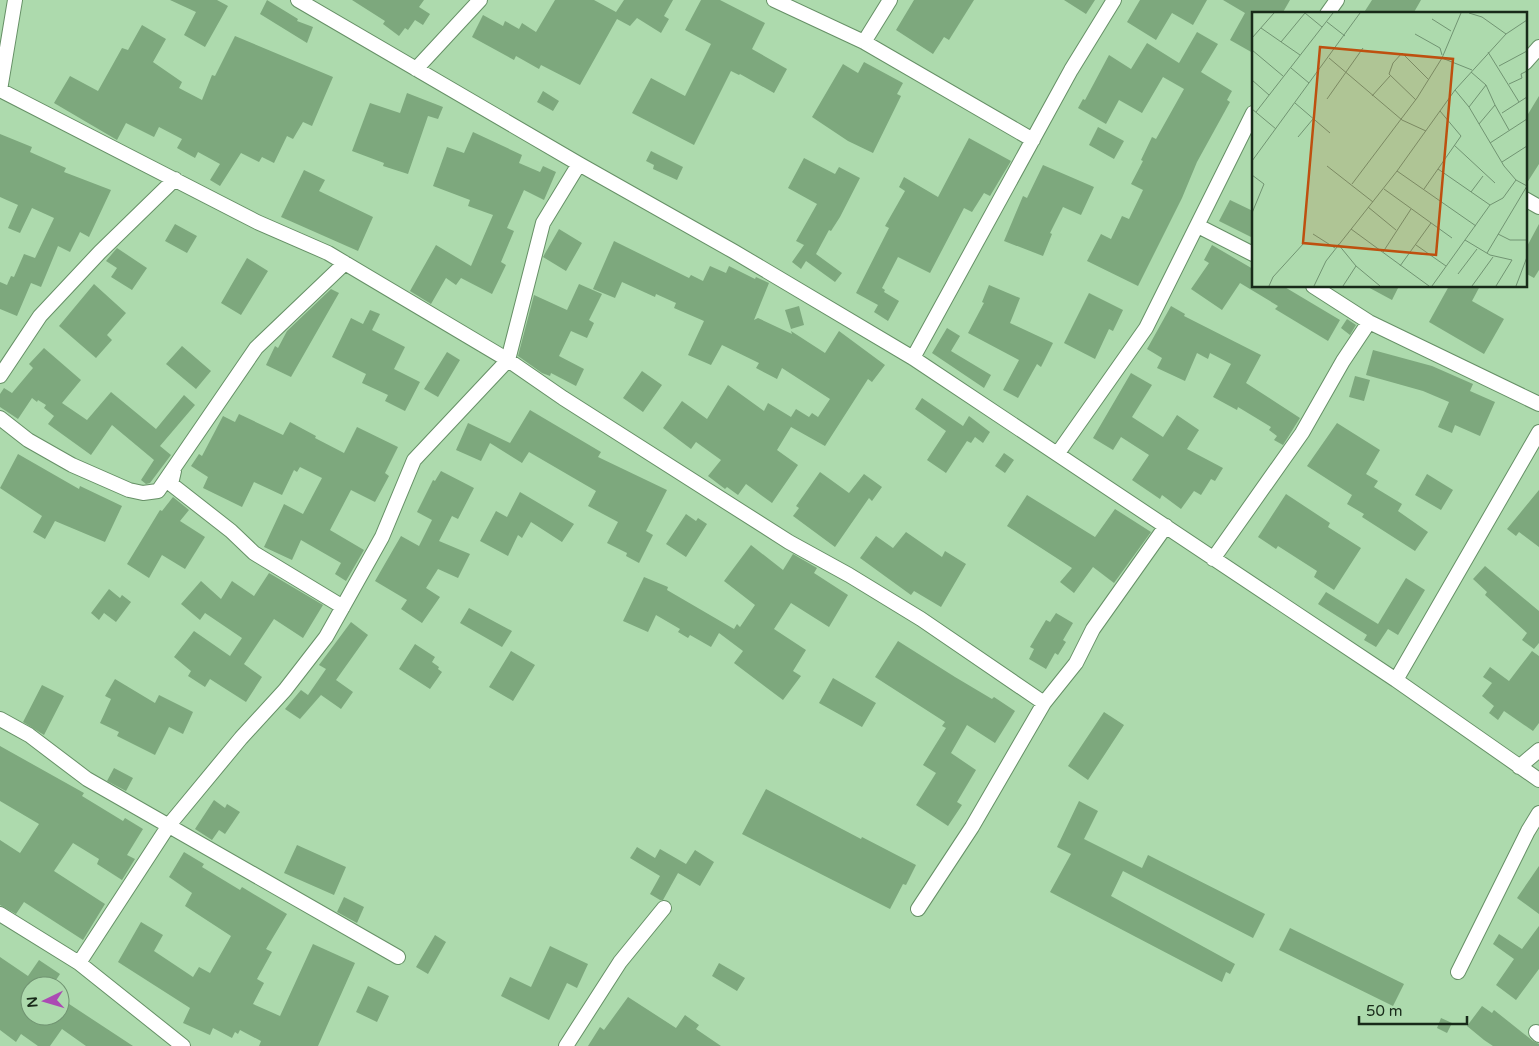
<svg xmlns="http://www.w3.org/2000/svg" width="1539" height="1046" viewBox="0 0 1539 1046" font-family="'Varela Round',sans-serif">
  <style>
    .building { fill: #7da87d }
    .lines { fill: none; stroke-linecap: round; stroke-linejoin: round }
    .minor-casing { stroke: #669066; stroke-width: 16 }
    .minor { stroke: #fff; stroke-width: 14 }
    .inset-road { fill: none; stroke: #719472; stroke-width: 1 }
    .view { fill: #be500f; fill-opacity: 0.15; stroke: #be500f; stroke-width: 2.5 }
    .inset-edge { fill: none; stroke: #182a19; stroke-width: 2.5 }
  </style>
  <rect width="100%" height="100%" fill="#addaad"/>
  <!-- building -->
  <path class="building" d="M170 0H217L228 6 205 47 184 35 196 12Z
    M267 0 298 19 297 21 313 27 307 43 260 14Z
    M352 0H424L419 7 430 14 423 25 415 20 408 30 405 28 399 36 383 24 385 21Z
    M555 0H594L616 12 624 0H673L664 16 669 19 661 33 637 18 630 26 617 19 580 85 541 65 539 69 516 56 514 60 472 37 483 15 503 26 505 21 519 29 522 23 536 32Z
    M701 0H720L765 23 752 49 787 69 774 93 740 74 739 75 731 71 694 145 632 113 651 78 685 96 711 44 685 30Z
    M914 0H974L949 40 944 37 933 54 896 30Z
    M1064 0H1095L1086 14Z
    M1140 0H1207L1193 25 1172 13 1156 40 1127 22Z
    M1223 0H1290L1282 14H1253V53L1230 40 1245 13Z
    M1372 0H1421L1413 14H1363Z
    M142 25 166 39 153 62 182 82 179 88 202 100 212 75 215 76 235 36 333 77 312 126 303 122 293 139 287 136 274 163 262 157 259 162 241 153 220 186 210 180 220 164 198 152 195 158 177 148 182 139 159 127 154 137 126 123 117 140 54 103 70 76 98 91 122 48 128 50Z
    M1197 32 1218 44 1201 72 1232 91 1227 100 1230 102 1197 162 1182 198 1138 286 1087 261 1101 234 1111 239 1122 216 1129 219 1143 190 1131 184 1143 161 1141 160 1152 137 1156 139 1184 89 1163 77 1142 113 1119 100 1106 124 1078 108 1083 99 1085 100 1109 55 1131 69 1147 43 1179 63Z
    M864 62 903 83 897 94 901 96 873 153 848 141 812 117 843 64 858 73Z
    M543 91 559 101 553 111 537 102Z
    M407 93 443 107 438 119 428 116 408 174 383 166 384 163 352 151 370 103 400 113Z
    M1539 96V164L1525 186V119Z
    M1098 127 1124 141 1114 159 1089 145Z
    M473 132 522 155 519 163 540 172 543 166 556 172 544 200 524 190 507 228 514 231 501 262 506 265 492 294 461 278 456 285 446 278 431 304 410 291 436 245 471 266 493 215 468 206 470 200 433 186 447 147 464 153Z
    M0 134 32 147 30 152 66 168 64 172 111 190 89 237 80 232 70 252 58 246 41 287 31 283 17 316 0 309V282L7 285 11 276 14 277 24 254 35 258 54 218 32 208 20 233 8 228 18 205 0 197Z
    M969 138 1011 161 990 196 984 193 972 212 964 208 930 273 898 257 882 288 885 290 884 292 899 301 888 321 874 312 878 305 856 293 889 228 885 226 905 191 899 187 904 177 938 197Z
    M651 151 683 167 677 180 653 169 654 165 646 161Z
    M804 158 835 174 839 167 860 178 840 217 831 231 829 230 816 254 842 273 835 282 806 261 801 269 792 262 804 245 796 241 817 204 788 188Z
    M1043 165 1094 187 1081 215 1063 207 1050 233 1052 234 1043 256 1004 241 1023 196 1027 198Z
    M304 170 325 180 319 191 373 217 358 251 281 217Z
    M1230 200 1253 211V238L1219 221Z
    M175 224 197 236 187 253 165 241Z
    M1539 224V270L1534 278 1525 273V250Z
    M559 229 582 243 566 271 543 257Z
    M614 241 689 278 691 275 703 281 710 266 726 273 729 266 755 279 756 277 769 283 754 320 758 318 792 334 791 331 825 353 839 331 885 365 872 382 868 379 825 446 791 427 777 450 798 465 772 503 746 484 738 495 727 487 725 489 708 476 721 460 696 442 691 449 663 428 682 401 707 419 728 385 764 411 768 403 791 417 796 409 809 417 812 413 818 417 830 399 782 368 777 379 756 368 759 363 722 345 711 365 688 355 704 321 674 308 676 303 656 294 655 297 622 282 615 298 593 289Z
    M1212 245 1253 269V286H1283L1340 320 1328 341 1275 309 1278 306 1240 283 1222 310 1191 289 1209 263 1204 260Z
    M117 248 147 268 132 290 111 277 117 268 106 261Z
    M247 258 268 271 241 315 221 303Z
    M94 284 126 313 107 335 112 340 96 358 59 326Z
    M579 284 602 294 589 320 594 323 587 338 571 331 559 356 584 369 576 386 551 373 550 376 542 373 518 356 534 295 567 310Z
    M989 285 1020 298 1010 323 1053 343 1041 367 1037 364 1018 398 1003 390 1019 360 968 333 984 303 982 302Z
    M1366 286H1399L1392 300Z
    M1449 286H1480L1472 301 1504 319 1484 354 1429 322Z
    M331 289 339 293 291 377 266 365 275 346 278 348 287 331Z
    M1089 293 1123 310 1113 331 1109 329 1095 359 1064 343Z
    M799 306 804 325 791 329 785 310Z
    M1171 306 1185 314 1184 316 1261 355 1246 383 1300 418 1283 445 1274 440 1277 436 1269 430 1271 427 1238 407 1237 410 1213 397 1231 364 1210 353 1208 359 1197 353 1185 381 1157 368 1162 358 1147 349Z
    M370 310 380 314 372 330 405 347 394 369 420 382 405 411 385 401 388 395 362 383 366 374 332 357 351 318 363 324Z
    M1347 319 1356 325 1350 335 1341 328Z
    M947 328 960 336 951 351 991 375 984 388 932 353Z
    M182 346 211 371 196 389 166 364Z
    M44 348 81 380 62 403 87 420 111 392 156 429 184 395 195 405 160 446 171 455 150 483 146 484 141 480 154 460 112 425 91 455 48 424 54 416 44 408 46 405 38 400 37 402 32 398 18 419 0 407V394L4 388 12 393 33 368 29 364Z
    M1373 350 1432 366 1473 384 1470 391 1495 402 1480 436 1455 425 1452 433 1438 427 1449 402 1423 391 1366 375Z
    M447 352 460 360 438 397 424 389Z
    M642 371 662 385 643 412 623 398Z
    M1131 373 1152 385 1132 417 1163 437 1177 415 1199 430 1187 449 1223 468 1215 481 1211 479 1201 495 1194 491 1181 509 1162 495 1160 499 1132 480 1149 455 1121 437 1113 450 1093 438Z
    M1355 376 1370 380 1364 401 1349 397Z
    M922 398 963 426 969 416 990 432 983 443 975 437 971 443 967 441 946 473 927 460 946 431 915 409Z
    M530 410 601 452 598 457 667 490 646 531 653 535 639 563 626 556 627 553 607 543 618 522 588 506 596 491 529 452 522 463 490 443 481 461 456 450 468 423 510 443Z
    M239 414 283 435 290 422 316 436 315 438 344 453 357 427 398 447 385 473 389 476 375 502 351 490 330 530 364 550 346 581 335 574 341 563 301 540 292 560 264 547 284 504 303 514 322 478 300 467 297 472 294 470 282 495 254 482 242 507 203 488 208 477 191 466 199 454 202 456 223 416 235 422Z
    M1337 423 1380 450 1366 474 1378 481 1374 487 1402 504 1398 511 1428 532 1415 551 1362 517 1364 514 1347 504 1352 495 1307 466Z
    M1004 453 1014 460 1005 473 995 466Z
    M18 454 79 489 80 486 122 506 105 542 55 521 45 539 33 532 42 516 0 488Z
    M441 471 474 488 458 519 452 516 439 541 470 554 458 578 438 569 426 588 440 597 422 623 401 609 407 600 375 581 401 536 419 546 432 520 417 512 433 480 435 481Z
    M820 472 849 493 864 474 882 487 872 501 869 498 835 547 793 516 799 508 796 506Z
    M1427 474 1453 490 1441 510 1415 495Z
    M1539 490V547L1519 532 1516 536 1507 529Z
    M520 492 574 524 562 542 531 522 522 538 518 535 508 556 480 541 496 511 507 517Z
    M1286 494 1330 523 1328 527 1361 548 1334 590 1314 577 1317 571 1278 546 1276 549 1258 537Z
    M1027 495 1095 537 1115 509 1151 532 1114 583 1093 567 1074 593 1060 582 1072 568 1007 526Z
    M173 497 189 510 180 521 205 537 185 569 162 555 149 578 127 564 160 510 162 511Z
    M686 514 696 521 698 518 707 524 686 557 666 544Z
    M906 532 942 557 945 551 966 564 941 607 914 591 911 595 860 558 876 536 893 548Z
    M751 545 783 570 793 554 817 568 814 573 848 595 829 627 791 603 774 629 806 650 793 671 801 676 783 700 734 663 743 651 719 633 711 647 690 635 688 638 678 632 680 629 656 615 648 632 623 621 644 577 668 587 667 590 734 629 737 624 740 627 755 605 724 581Z
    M1485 566 1539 611V643L1534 649 1522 640 1527 633 1485 595 1487 592 1473 579Z
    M269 573 323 605 303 638 274 619 244 664 262 677 246 702 210 679 205 687 188 676 191 671 174 657 194 631 230 656 242 638 205 613 200 620 181 604 201 581 221 599 232 581 254 596Z
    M1406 578 1425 590 1398 635 1388 629 1376 647 1364 640 1367 635 1318 604 1326 592 1378 624Z
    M109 589 120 598 122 595 131 602 116 622 104 613 99 620 91 613Z
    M469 608 512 631 502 647 460 623Z
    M1056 613 1073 623 1063 640 1066 642 1058 655 1055 653 1046 669 1029 659 1034 649 1030 647 1046 620 1050 622Z
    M351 622 368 635 336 680 353 692 341 709 321 695 300 719 285 709 301 690 308 695 326 669 319 665Z
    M898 641 955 677 992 699 994 697 1015 711 995 743 967 725 951 753 976 770 957 802 962 805 948 826 916 805 936 773 923 765 946 728 942 726 945 722 875 677Z
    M415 644 435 657 432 662 439 667 438 669 442 672 430 689 399 669Z
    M511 651 535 665 513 701 489 687Z
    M1532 651 1539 656V723L1533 731 1504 711 1498 720 1489 713 1494 706 1482 696 1492 683 1483 677 1490 667 1509 681Z
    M833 678 876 703 862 727 819 703Z
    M115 679 155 703 159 695 193 712 183 734 169 727 155 755 117 736 119 732 100 723 111 699 105 696Z
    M42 685 64 696 44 735 23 722Z
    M1104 712 1124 725 1088 780 1068 766Z
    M0 746 84 793 82 796 123 821 125 818 143 829 127 855 135 859 122 880 97 864 99 859 73 843 54 871 105 904 83 940 24 902 16 914 0 905V840L20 853 39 824 0 801Z
    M114 768 133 778 126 791 107 781Z
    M766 789 861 839 862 837 916 865 906 885 903 884 890 909 742 834Z
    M214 800 225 808 227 804 240 812 225 834 219 830 212 840 195 829Z
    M1079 801 1098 811 1084 839 1142 868 1148 855 1265 914 1253 938 1123 871 1111 896 1235 964 1230 974 1226 972 1222 982 1050 892 1071 854 1057 847Z
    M297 845 346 867 334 895 284 873Z
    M637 847 655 858 660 849 686 864 695 850 714 862 700 886 678 873 663 900H660L650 894 660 876 630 858Z
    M184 852 204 864 202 867 240 890 242 887 287 914 266 949 272 952 257 979 264 983 253 1004 280 1016 313 944 355 963 318 1046H259L261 1041 240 1030 238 1034 235 1032 232 1038 213 1028 210 1035 183 1023 190 1008 118 962 141 922 163 935 154 951 193 977 199 967 210 973 231 936 185 906 192 893 169 877Z
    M1539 866V914L1517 898Z
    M344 897 364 907 357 923 337 912Z
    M1539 926V969L1516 1000 1496 985 1514 959 1493 944 1499 934 1522 949Z
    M1290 928 1404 984 1393 1006 1279 950Z
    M435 935 446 942 428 974 416 967Z
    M550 946 588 964 577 988 567 983 549 1020 501 996 510 977 531 987Z
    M0 957 28 976 39 960 60 974 52 986H30V1016H60V998L133 1046H86L62 1029 50 1046H38L21 1034 16 1042 0 1030Z
    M719 963 745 978 737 991 712 976Z
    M368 986 389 996 377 1022 356 1012Z
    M628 997 676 1028 685 1015 699 1025 696 1029 721 1046H588L600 1027 604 1030Z
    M1482 1006 1492 1013 1494 1010 1533 1041 1539 1044V1046H1493L1484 1040 1467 1026Z
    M1441 1018 1452 1023 1447 1033 1437 1028Z"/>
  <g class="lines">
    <!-- minor casing -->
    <g class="minor-casing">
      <path id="minor" d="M298 0 579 164 733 251 913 358 1396 680 1539 780
        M774 0 864 42 1033 140
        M1327 14 1337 0
        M864 42 890 0
        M1525 63 1539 47
        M416 69 480 0
        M0 90 257 222 328 253 508 360 563 398 789 542 849 575 921 619 1044 703
        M0 90 15 0
        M1525 199 1539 207
        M1198 226 1253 254
        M1313 286 1369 322 1539 404
        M913 358 1071 70 1114 0
        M0 376 40 316 100 252 175 179
        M0 418 28 440 72 465 129 490 143 493 158 491 256 348 345 263
        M1058 453 1146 328 1253 113
        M174 471 171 484 231 531 254 553 343 607
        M1213 559 1302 433 1343 361 1369 322
        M1396 680 1539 432
        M0 719 29 735 87 779 398 957
        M1519 767 1539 750
        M918 909 972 827 1044 703 1076 663 1093 629 1166 526
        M0 914 79 963 183 1046
        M79 963 169 825 241 738 285 690 326 637 382 537 414 460 508 360 543 223 579 164
        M1458 972 1528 831 1539 813
        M1536 1032 1539 1035
        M566 1046 620 962 664 908"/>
    </g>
    <!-- minor -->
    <use href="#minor" class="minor"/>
  </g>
  <!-- overview -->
  <g transform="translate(1252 12)">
    <rect width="275" height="275" fill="#addaad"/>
    <path class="inset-road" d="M53 1 70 15M217 1 230 5 254 22M180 7 199 19M75 10 93 24M9 16 48 43M163 22 188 36 190 43M0 26 22 1M29 30 53 1M0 38 31 64M236 40 267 90M77 46 150 108 174 119M190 46 220 58M247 54 275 39M39 56 57 71M0 68 17 83M257 72 270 66 269 62 275 59M234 73 243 93M203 78 217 95 252 154 264 168 275 174M120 84 138 64M75 87 111 36M164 88 137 62 141 51 150 41 176 67M43 91 78 121M217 95 234 73 219 60M0 97 24 117M4 100 81 1M250 101 275 85M227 112 243 93 257 118M46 125 61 107M238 131 275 107M202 133 243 171M0 149 108 1M250 150 275 134M75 154 121 190M186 157 238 193M145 159 224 214M0 163 12 172 0 201M100 172 165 86 190 46 209 1M132 177 200 226M172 177 209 124 188 99M219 180 231 164M116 195 144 218M99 217 177 274M61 222 83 236M246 222 258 228H275M213 228 238 243 260 248 244 274M86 232 104 254 128 274M164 233 194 254M131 240 159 197M235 241 275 174M148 254 179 211M206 262 225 237M17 274 21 265 52 231M62 274 74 249 145 159 203 78 254 22 275 8M91 274 104 254M180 274 238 193 251 186 264 168M220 274 241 245M264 274 275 245"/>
    <path class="view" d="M68 35 201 47 184 243 51 231Z"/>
    <rect width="275" height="275" class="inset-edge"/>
  </g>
  <!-- north arrow -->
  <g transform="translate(45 1001) rotate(265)"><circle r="24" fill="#addaad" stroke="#719472"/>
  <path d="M0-4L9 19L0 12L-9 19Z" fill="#ab4bb3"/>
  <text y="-8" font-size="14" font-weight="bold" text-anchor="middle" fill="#182a19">N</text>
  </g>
  <!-- scale -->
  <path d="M1359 1016v8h108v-8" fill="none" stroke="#182a19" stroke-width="2.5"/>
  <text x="1366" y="1016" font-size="15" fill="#182a19" stroke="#addaad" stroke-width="4" paint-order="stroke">50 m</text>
</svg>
